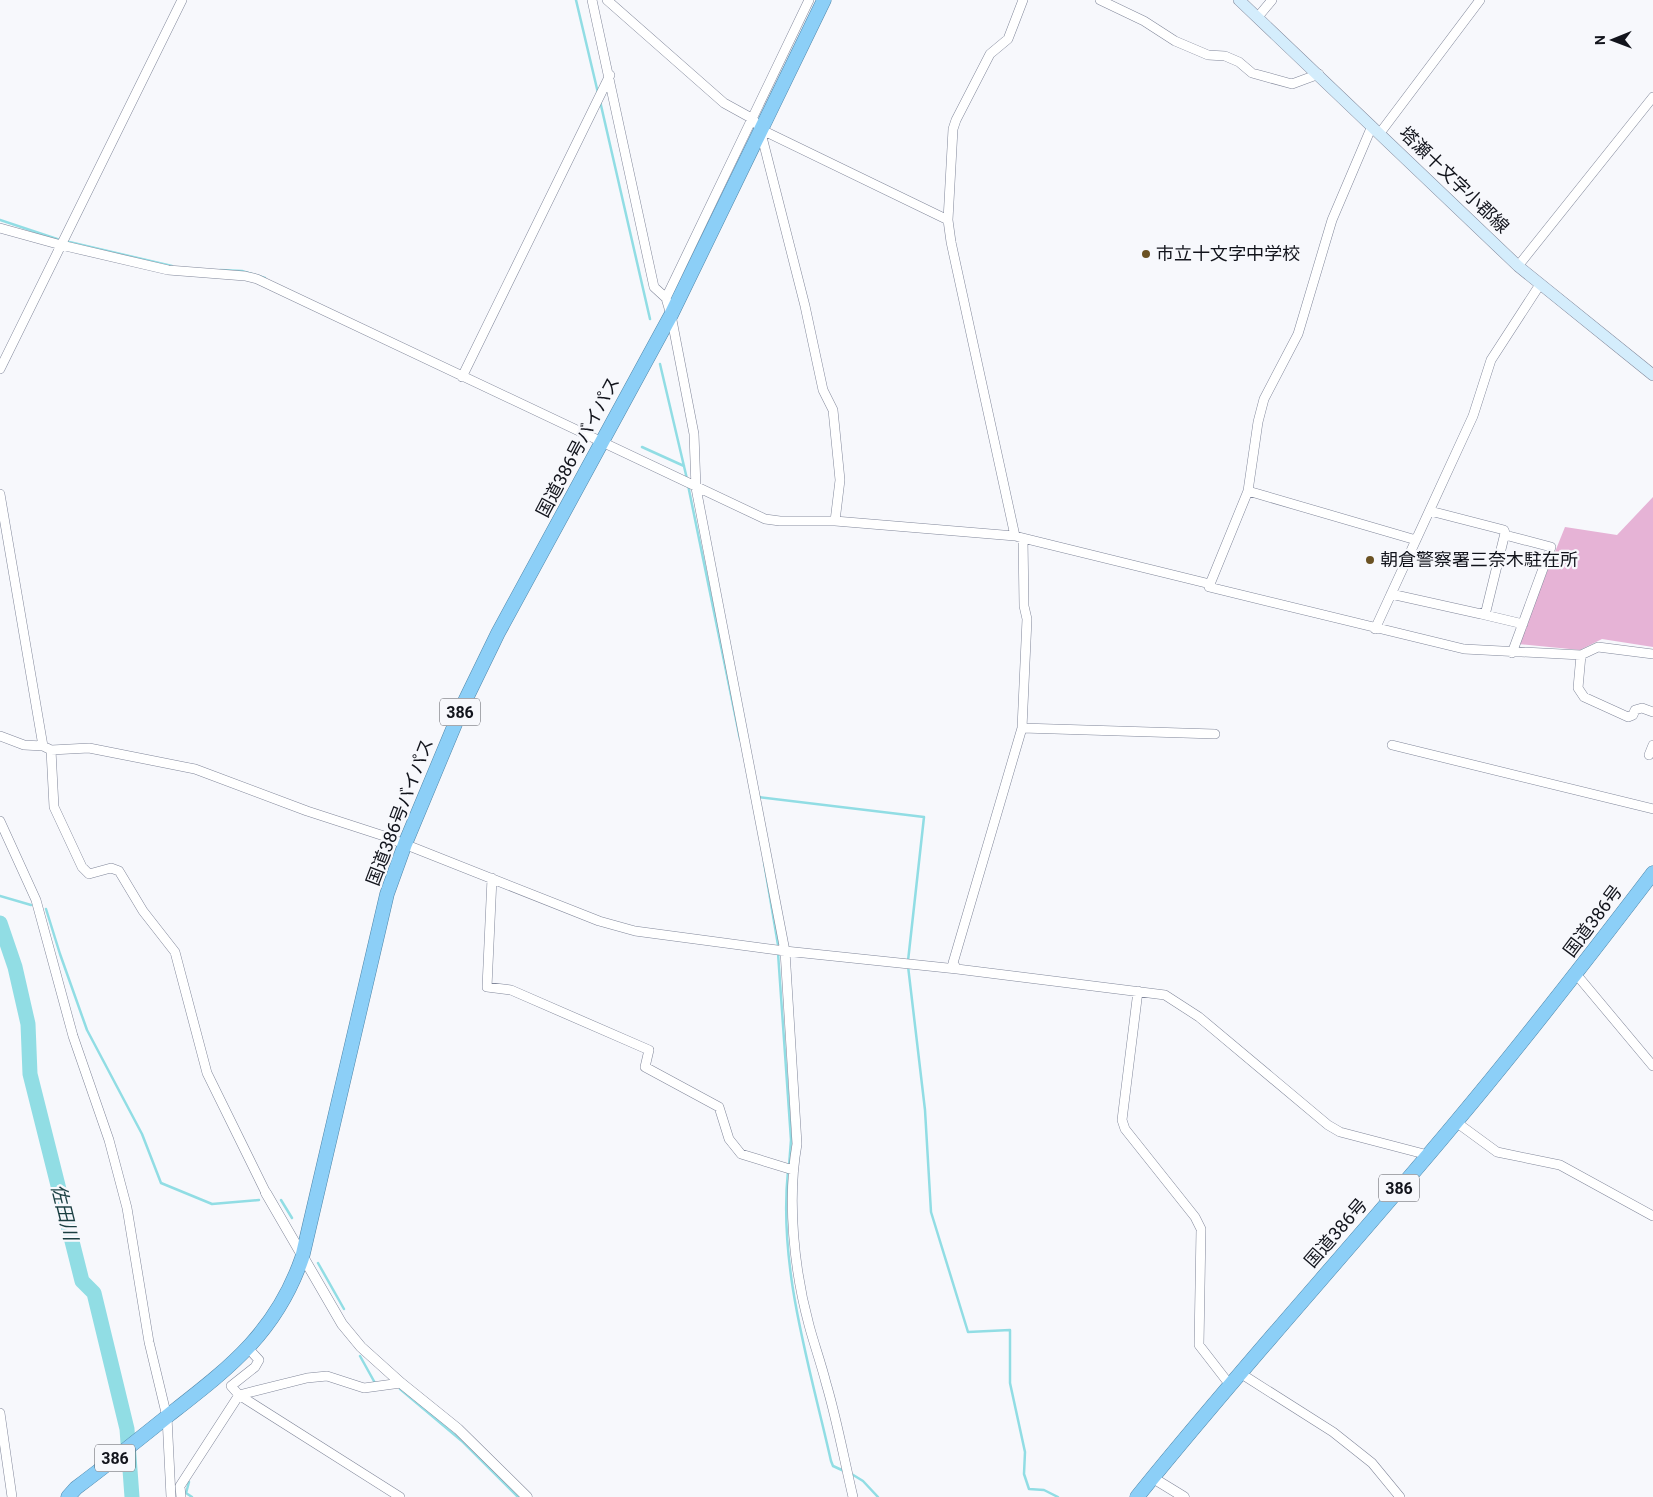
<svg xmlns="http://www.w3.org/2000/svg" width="1653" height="1497" viewBox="0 0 1653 1497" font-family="Roboto,'Noto Sans JP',sans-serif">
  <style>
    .green { fill: #e6b3d6 }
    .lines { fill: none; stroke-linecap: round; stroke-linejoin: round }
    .stream { stroke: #91dde4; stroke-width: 2.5 }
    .river { stroke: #91dde4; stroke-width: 15 }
    .minor-casing { stroke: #81879a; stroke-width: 10 }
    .tertiary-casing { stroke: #81879a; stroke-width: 11 }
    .secondary-casing { stroke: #81879a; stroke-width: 12 }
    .trunk-casing { stroke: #4f86a9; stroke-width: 15 }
    .minor { stroke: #fff; stroke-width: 9 }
    .tertiary { stroke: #fff; stroke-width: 10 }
    .secondary { stroke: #d4edfc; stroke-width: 11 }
    .trunk { stroke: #8ccff7; stroke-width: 14 }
    .poi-dot { fill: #6b5223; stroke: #f7f8fc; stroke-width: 2 }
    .labels { text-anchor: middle; stroke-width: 4.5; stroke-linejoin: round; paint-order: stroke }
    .shield { fill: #f7f8fc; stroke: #57585f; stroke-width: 1 }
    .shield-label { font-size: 16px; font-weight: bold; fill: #12141c }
    .street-label { font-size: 18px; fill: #12141c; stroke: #f7f8fc }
    .poi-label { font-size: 18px; fill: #12141c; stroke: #f7f8fc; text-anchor: start }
    .water-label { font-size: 19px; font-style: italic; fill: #1a3f42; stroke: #f7f8fc }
  </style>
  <rect width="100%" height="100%" fill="#f7f8fc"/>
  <!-- green -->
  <path class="green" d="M1653 497V647L1602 639 1580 650 1518 644 1565 527 1617 535Z"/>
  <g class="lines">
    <!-- stream -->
    <path class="stream" d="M576 0 598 93
      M600 101 650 319
      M0 220 60 240
      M65 241 172 266
      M220 270 242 271 265 278
      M660 364 687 479
      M642 447 684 466
      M688 485 740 739
      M758 797 924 817 908 961
      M764 862 778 945
      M0 896 31 905
      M46 909 60 954 87 1030 142 1134 161 1183 212 1204 259 1200
      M778 953 791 1140 789 1166
      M908 966 925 1110 931 1212 968 1332 1010 1330V1383L1025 1452 1024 1474 1029 1489 1044 1490 1058 1497
      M788 1171C778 1268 810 1367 831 1461L833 1466 844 1471
      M281 1200 292 1218
      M318 1263 344 1309
      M360 1356 375 1383
      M400 1389 463 1442 518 1497
      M850 1473 863 1481 878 1497
      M189 1482 186 1493 192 1497"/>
    <!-- river -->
    <path class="river" d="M0 923 15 967 28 1024 30 1074 82 1281 94 1293 127 1429 132 1497"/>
    <!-- minor casing -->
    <g class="minor-casing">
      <path id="minor" d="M592 0 654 287 666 298 671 315 694 434 696 488 785 951 797 1144C787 1200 794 1270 809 1325 814 1344 821 1363 826 1383 837 1420 844 1459 853 1497
        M607 0 724 103 753 119 760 129 805 306 823 390 833 410 840 480 835 521
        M1100 0 1144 21 1175 41 1208 55 1225 56 1239 62 1252 73 1292 84 1319 74
        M1257 18 1272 0
        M760 129 948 220
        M1380 133 1480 0
        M0 228 61 245 168 270 245 276 257 279 765 519 780 521H835L1015 536 1210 584 1209 587 1464 649 1581 655 1598 647 1653 654
        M1518 266 1653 97
        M666 298 809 0
        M0 369 182 0
        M462 377 610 75
        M1248 491 1416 540
        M0 494 43 746
        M1505 535 1551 547 1512 653
        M1015 536 951 242 948 220 953 129 956 120 990 54 1008 39 1023 0
        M1210 584 1248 491 1258 422 1264 399 1298 334 1332 220 1372 126
        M1391 594 1481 614 1486 611 1505 533 1504 530 1430 511
        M1481 614 1523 624
        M1375 629 1473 416 1491 360 1539 286
        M1581 655 1578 688 1584 697 1628 717 1633 715 1635 710 1642 708 1653 712
        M1022 728 1215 734
        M0 736 24 745 43 746 51 750 89 748 195 769 307 811 384 836 599 921 635 931 785 951 957 969 1165 995 1199 1017 1328 1125 1340 1132 1428 1155
        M1392 745 1653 809
        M51 750 54 807 82 867 89 874 111 868 119 871 143 911 175 952 207 1073 266 1193
        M1649 755 1653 745
        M0 821 36 900 73 1036 109 1140 127 1208 149 1342 167 1417 171 1497
        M492 878 487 987 511 990 649 1050 645 1067 719 1107 729 1139 741 1154 793 1170
        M957 969 953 963 1022 728 1027 619 1024 606 1023 538
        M1576 974 1653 1066
        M1138 991 1122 1120 1125 1129 1195 1217 1201 1229 1199 1345 1230 1385
        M1456 1122 1497 1152 1560 1165 1653 1216
        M248 1348 259 1360 255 1367 231 1386 239 1395 400 1497
        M1240 1373 1333 1432 1372 1463 1400 1497
        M0 1413 12 1497
        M181 1497 180 1486 239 1395 307 1378 327 1376 364 1388 401 1383"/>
    </g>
    <!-- tertiary casing -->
    <g class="tertiary-casing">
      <path id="tertiary" d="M266 1193 342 1324 361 1347 401 1383 458 1429 527 1497
        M1153 1478 1184 1497"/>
    </g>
    <!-- secondary casing -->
    <g class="secondary-casing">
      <path id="secondary" d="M1239 0 1518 266 1653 375"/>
    </g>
    <!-- trunk casing -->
    <g class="trunk-casing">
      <path id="trunk" d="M68 1497 76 1488C108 1464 138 1440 169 1415 229 1368 276 1333 302 1258L387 894 405 844 463 705 498 633 671 315 824 0
        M1137 1497C1240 1369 1351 1248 1456 1122 1524 1041 1589 957 1653 873"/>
    </g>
    <!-- minor -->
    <use href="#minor" class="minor"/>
    <!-- tertiary -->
    <use href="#tertiary" class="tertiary"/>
    <!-- secondary -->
    <use href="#secondary" class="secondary"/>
    <!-- trunk -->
    <use href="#trunk" class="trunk"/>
  </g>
  <!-- markers -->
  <g class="poi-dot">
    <circle cx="1146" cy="254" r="5"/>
    <circle cx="1370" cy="560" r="5"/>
  </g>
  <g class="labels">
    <!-- shield labels -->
    <g class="shield">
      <rect x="440" y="698.5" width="40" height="27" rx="4"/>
      <rect x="1379" y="1174.5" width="40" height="27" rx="4"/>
      <rect x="95" y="1444.5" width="40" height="27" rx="4"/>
    </g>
    <g class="shield-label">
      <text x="460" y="718">386</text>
      <text x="1399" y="1194">386</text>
      <text x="115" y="1464">386</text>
    </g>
    <!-- street labels -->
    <g class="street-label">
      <text transform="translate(1454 180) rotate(44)" y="6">塔瀬十文字小郡線</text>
      <text transform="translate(578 447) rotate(-62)" y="6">国道386号バイパス</text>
      <text transform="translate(400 812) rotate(-69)" y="6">国道386号バイパス</text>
      <text transform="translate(1593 921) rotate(-53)" y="6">国道386号</text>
      <text transform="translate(1336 1233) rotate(-49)" y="6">国道386号</text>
    </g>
    <!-- poi labels -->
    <g class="poi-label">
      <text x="1156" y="260">市立十文字中学校</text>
      <text x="1380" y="566">朝倉警察署三奈木駐在所</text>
    </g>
    <!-- water labels -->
    <g class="water-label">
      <text transform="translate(65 1212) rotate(76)" y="7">佐田川</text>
    </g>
  </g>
  <!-- north arrow -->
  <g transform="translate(1613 40) rotate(269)" stroke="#f7f8fc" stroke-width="4" paint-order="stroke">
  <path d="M0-4L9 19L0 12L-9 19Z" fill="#12141c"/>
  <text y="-8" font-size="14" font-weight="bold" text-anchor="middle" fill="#12141c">N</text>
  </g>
</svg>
